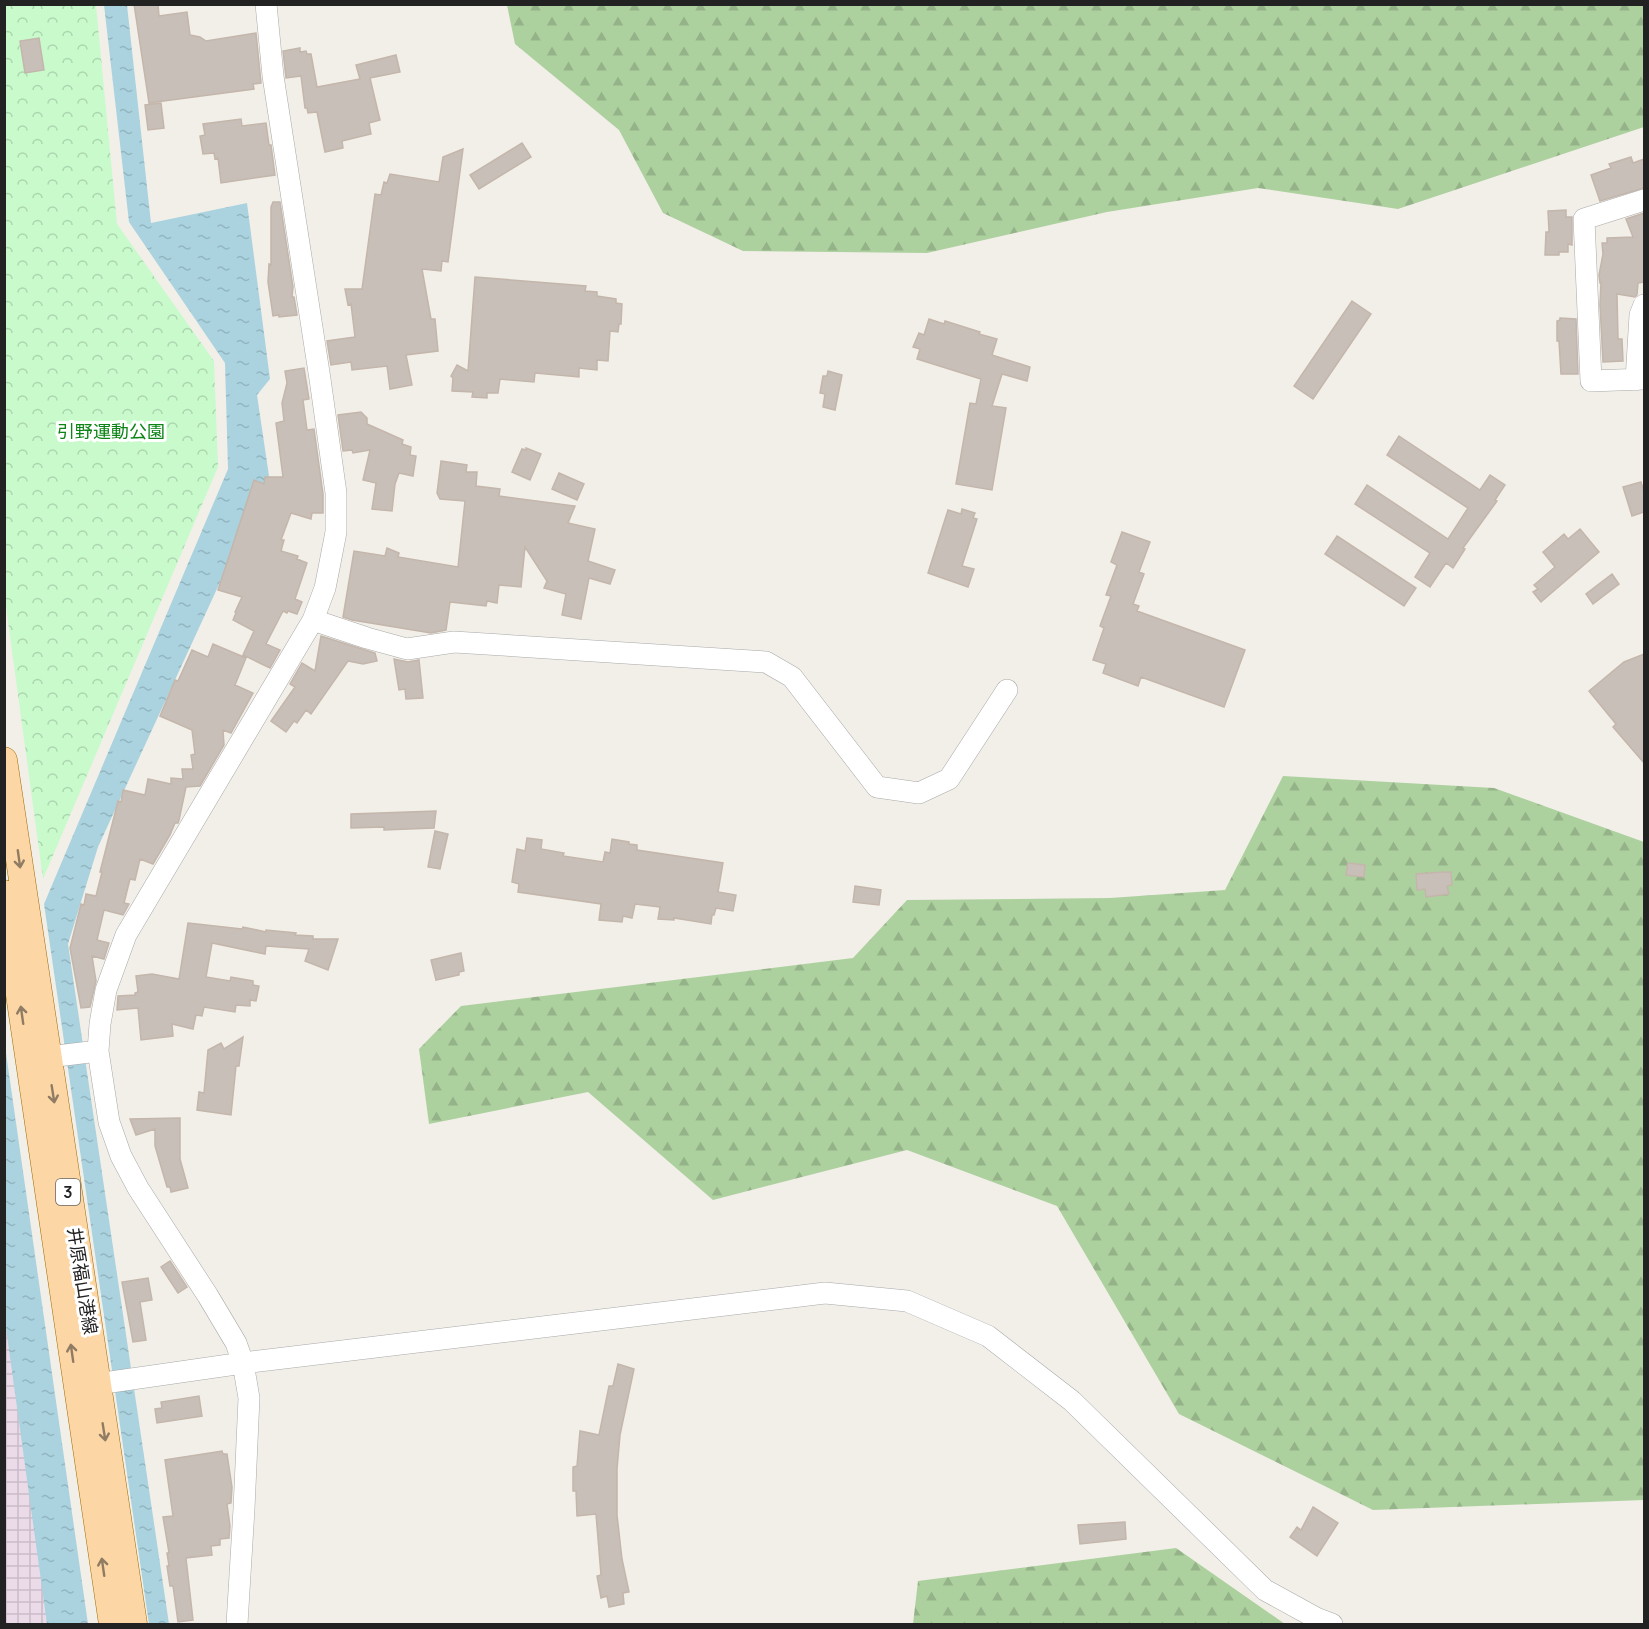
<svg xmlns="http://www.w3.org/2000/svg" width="1649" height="1629" viewBox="0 0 1649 1629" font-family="Manrope,'Noto Sans JP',sans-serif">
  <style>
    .industrial { fill: url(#industrial-grid) }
    .forest { fill: url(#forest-firs) }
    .park { fill: url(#park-crowns) }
    .water { fill: url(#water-ripples) }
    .building { fill: #c7bfb8; stroke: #c4b6ab; stroke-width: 1.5 }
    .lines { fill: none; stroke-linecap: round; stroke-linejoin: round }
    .minor-casing { stroke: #a9a9a9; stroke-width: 22 }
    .major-casing { stroke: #a06b00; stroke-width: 27 }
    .minor { stroke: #fff; stroke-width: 21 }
    .major { stroke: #fcd6a4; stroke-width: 26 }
    .oneway { stroke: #8f7c63 }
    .labels { text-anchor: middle; stroke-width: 6; stroke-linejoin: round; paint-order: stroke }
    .shield { fill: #fff; stroke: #646464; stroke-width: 1.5 }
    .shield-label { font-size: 16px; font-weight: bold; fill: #222 }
    .park-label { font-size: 18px; fill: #0c8416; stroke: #fff }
    .street-label { font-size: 18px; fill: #222; stroke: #fff }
  </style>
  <defs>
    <pattern id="industrial-grid" width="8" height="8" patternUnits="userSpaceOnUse" patternTransform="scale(1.5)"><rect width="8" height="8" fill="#ebdbe8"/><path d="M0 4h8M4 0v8" fill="none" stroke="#c9bcc7"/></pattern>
    <pattern id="forest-firs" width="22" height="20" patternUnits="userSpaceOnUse" patternTransform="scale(1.5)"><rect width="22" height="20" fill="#add19e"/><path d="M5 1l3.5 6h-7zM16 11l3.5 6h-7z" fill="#95b388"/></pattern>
    <pattern id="park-crowns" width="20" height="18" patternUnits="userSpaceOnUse" patternTransform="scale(1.5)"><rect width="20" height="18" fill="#c8facc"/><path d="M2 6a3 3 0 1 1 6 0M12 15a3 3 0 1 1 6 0" fill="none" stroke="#acd6af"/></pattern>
    <pattern id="water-ripples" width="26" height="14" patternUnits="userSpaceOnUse" patternTransform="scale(1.5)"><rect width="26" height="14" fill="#aad3df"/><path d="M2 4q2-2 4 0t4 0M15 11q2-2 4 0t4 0" fill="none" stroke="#92b5bf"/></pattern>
  </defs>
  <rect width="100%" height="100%" fill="#f2efe9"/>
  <!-- industrial -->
  <path class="industrial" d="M5 1239 60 1624H5Z"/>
  <!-- forest -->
  <path class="forest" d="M507 5H1644V127L1398 209 1258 188 1107 212 927 253 743 251 663 213 619 130 515 44Z
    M1283 776 1494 788 1644 842V1500L1373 1510 1179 1414 1057 1206 907 1150 713 1200 588 1092 429 1124 419 1049 461 1006 853 958 907 900 1110 898 1225 890Z
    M1176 1548 1285 1624H913L918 1581Z"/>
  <!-- park -->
  <path class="park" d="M4 5H96L117 224 214 361 218 467 43 879 4 592Z"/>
  <!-- water -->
  <path class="water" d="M104 5H127L151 223 247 203 270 379 257 395 269 476 98 847 68 944 169 1624H149L44 904 228 469 225 363 129 222Z
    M5 1046 88 1624H47L5 1321Z"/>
  <!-- building -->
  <path class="building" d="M134 4H158L159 16 187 12 190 35 200 37 206 41 256 33 261 83 253 84 254 89 149 103Z
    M39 38 44 70 25 73 20 41Z
    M300 48V52L306 51 307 54H311L317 87 360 79 356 65 396 55 400 72 370 78 380 120 369 123 371 134 342 141 343 148 325 152 317 112 308 113 307 108H305L301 76 286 78 283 51Z
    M161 103 164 128 148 130 145 105Z
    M241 119 242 126 266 123 269 145H271L275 175 221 183 218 158 215 159 214 153 203 154 200 136 205 135 203 124Z
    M522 143 531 157 479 189 470 175Z
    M463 149 448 262 442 261 441 271 422 269 431 319H435L438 351 406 355 412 385 390 389 387 366 352 370 351 362 331 365 327 341 355 337 351 304 348 305 345 289H362L375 194 381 195 384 182 387 183 390 174 439 182 443 157Z
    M1631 157 1633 163 1644 159V188L1600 201 1591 175 1611 168 1609 164Z
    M273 202H280L293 287 292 297H294L297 315 279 317V315L273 316 268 282 269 264 271 265V207Z
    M1566 210V217H1572V245L1568 244V252H1559V255H1545L1546 232H1549L1548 211Z
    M1644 213V282L1638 283 1637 295 1635 297 1617 294 1618 339H1622L1623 361 1603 362 1600 305 1601 283H1600L1599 275 1603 254 1602 243H1607V238L1633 237 1626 219Z
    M475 277 586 286 585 291 597 292V296L616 299V303L622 304 621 324H619L618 332 610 331 608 361 597 360V370L579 368V377L535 373 534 382 500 379 498 393H487V398L472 397 473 392 452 391 453 378 451 376 457 365 468 371Z
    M1352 301 1371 314 1313 399 1294 386Z
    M1560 318 1576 319 1578 374H1561L1559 341H1557V321L1560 320Z
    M929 319 944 324 945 321 980 332 979 334 997 339 992 355 1030 367 1027 381 1002 374 992 406 1006 408 992 490 956 484 970 403 976 404 981 379 917 359 920 349 913 347 919 333 924 335Z
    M304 368 309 399 303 400 307 430 314 429 323 494V513H312L311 519 291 513 281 540H284L281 551 298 556 297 559 307 563 295 599 302 602 297 614 288 611 287 613 283 611 266 644 280 650 270 668 243 655 254 631 233 620 236 613 235 612 242 597 218 590 254 480 264 484 265 477H283L276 423 284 421 282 403 287 383 285 371Z
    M828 371 842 375 835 410 823 407 825 394 820 393 823 376H827Z
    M361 412 367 418V424L403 440 402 444 411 447 410 455 416 456 413 476 399 473 395 484 392 511 372 509 376 483 363 480 370 450 353 453 352 450 343 451 338 415Z
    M1399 436 1480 490 1490 475 1505 485 1495 500 1497 501 1463 548 1465 549 1453 568 1446 563 1430 587 1415 577 1430 553 1355 504 1367 485 1448 539 1468 508 1387 455Z
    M526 448 541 454 530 480 512 472 522 449 526 450Z
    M441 461 467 465 466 472H477L476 486 500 489 499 496 575 506 568 523 595 529 588 561 615 570 610 584 589 578 581 619 562 615 566 594 544 588 547 581 525 547 521 587 499 585 497 603 487 601 486 606 450 602 446 630 431 633 352 620 343 617 354 551 385 556 387 548 399 553 398 557 458 567 465 501 440 499 437 493Z
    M559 473 584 484 577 500 552 489Z
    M1641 482 1644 492V512L1632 516 1623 487Z
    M962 509 975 513 973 518 977 519 962 566 974 569 968 587 928 573 948 510 961 514Z
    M1580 529 1599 552 1541 602 1533 592 1538 589 1534 585 1555 567 1543 552 1564 534 1568 539Z
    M1122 532 1150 542 1139 572 1144 574 1133 604 1139 606 1137 611 1245 650 1224 707 1141 677 1138 686 1103 673 1106 664 1093 660 1104 628 1100 626 1111 596 1106 595 1117 565 1111 562Z
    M1337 536 1416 588 1404 606 1325 554Z
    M1612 574 1619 584 1593 604 1586 594Z
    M321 636 375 653 377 661 363 664 348 661 311 714 306 710 297 723 294 721 286 732 271 721 295 687 290 684 302 663 315 671Z
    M213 644 246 658 235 685 253 693 231 733 223 730 224 745 200 786 186 787 179 820 178 823H175L170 835 153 864 140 859 135 880 130 879 124 903 129 904 123 915 104 910 97 940 109 943 104 959 92 956 96 981 90 1007 81 1008 70 948 81 904 84 905 86 894 96 896 102 872H100L118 801 121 802 123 790 145 795 148 779 171 784V778L183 779 182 769H193L191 755 195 754 192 730 160 716 175 680 178 681 192 650 208 657Z
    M1644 654V763L1613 727 1616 724 1589 691 1624 662Z
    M394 659 408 662 419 660 423 698 406 699 405 689 399 690Z
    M436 811 434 828 384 830V827L351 828V814Z
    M435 831 448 834 440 869 428 867Z
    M527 838 542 840 541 849 564 853 563 856 603 862 605 852 610 853 612 839 629 842V844L637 845V850L723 863 718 892 736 895 733 911 716 908 714 915H712L711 924 674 918V920L658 919 660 907 635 904 632 918 623 916 622 922 599 920 601 904 518 892 519 884 512 882 517 849 525 851Z
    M1348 863 1365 865 1364 877 1346 875Z
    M1442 872H1451L1452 885 1447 886 1449 894 1426 897 1425 889 1417 890 1416 874Z
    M855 886 881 890 879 905 853 902Z
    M188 923 242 929 243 927 266 932V930L296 933 295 935 313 936V939H338L328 970 305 961 309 949 266 946 265 954 212 943 206 977 230 981 231 977 253 981V985L259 986 256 1001 250 1000V1006L236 1005 235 1012 204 1007 202 1016 196 1015 193 1029 172 1024 173 1036 141 1040 138 1008 117 1010 118 996 135 995V993L138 992 136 976 152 974 179 979Z
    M461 953 464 971 459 972V975L436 980 431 960Z
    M243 1037 239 1066H236L231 1115 197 1110 199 1092 204 1093 208 1050 221 1043 224 1049Z
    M180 1118V1159L188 1188 171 1192 170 1187H167L155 1146V1129L136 1135 130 1119Z
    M170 1261 187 1287 178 1293 161 1267Z
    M148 1278 152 1300 140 1302 146 1340 133 1342 122 1282Z
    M618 1364 634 1369 620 1435 617 1469V1515L622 1559 629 1592 623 1593 624 1604 609 1607 607 1596 601 1598 597 1576 601 1575 596 1514 577 1516 576 1491H573V1467L577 1466 580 1431 599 1435 609 1386H613Z
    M199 1396 202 1416 157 1423 155 1409 162 1408 161 1402Z
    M222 1451 223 1454H227L232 1487 231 1503 227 1504 230 1526 229 1538 220 1539V1545L211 1546 212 1555 186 1558 193 1620 178 1622 173 1586H170L167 1566H169L167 1553H169L163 1517 173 1516 165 1460Z
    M1313 1507 1338 1523 1317 1556 1290 1537 1297 1527 1301 1530Z
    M1125 1522 1126 1539 1080 1544 1078 1525Z"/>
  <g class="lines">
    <!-- minor casing -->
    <g class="minor-casing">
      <path id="minor" d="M1644 200 1584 219 1591 381 1644 379
        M1636 380 1640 315 1644 305
        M313 620 367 638 407 649 454 642 766 662 792 677 877 787 919 793 949 779 1007 690
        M32 1059 98 1051
        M83 1386 243 1363 825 1293 907 1301 988 1336 1072 1401 1265 1590 1316 1618 1332 1624
        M237 1624 244 1509 249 1398 243 1363 236 1343 208 1296 138 1188 121 1156 109 1122 98 1051 100 1024 106 990 126 935 313 620 325 588 329 568 336 532V493L320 379 273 76 266 4"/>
    </g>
    <!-- major casing -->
    <g class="major-casing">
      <path id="major" d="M4 760 134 1624
        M4 893 112 1624"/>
    </g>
    <!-- minor -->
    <use href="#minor" class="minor"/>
    <!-- major -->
    <use href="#major" class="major"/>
  </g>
  <!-- one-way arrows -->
  <defs><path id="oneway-shaft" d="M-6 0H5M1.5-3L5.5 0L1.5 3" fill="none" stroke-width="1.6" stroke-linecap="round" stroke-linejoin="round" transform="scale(1.5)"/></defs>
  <g class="oneway">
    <use href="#oneway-shaft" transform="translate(19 859) rotate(82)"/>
    <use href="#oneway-shaft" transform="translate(22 1015) rotate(-98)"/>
    <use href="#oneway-shaft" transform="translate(53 1094) rotate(81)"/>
    <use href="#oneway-shaft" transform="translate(72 1353) rotate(-98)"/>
    <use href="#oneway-shaft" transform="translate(104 1432) rotate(81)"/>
    <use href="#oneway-shaft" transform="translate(103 1567) rotate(-98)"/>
  </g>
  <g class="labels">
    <!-- shield labels -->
    <rect class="shield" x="56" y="1179" width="24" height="26" rx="4.5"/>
    <g class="shield-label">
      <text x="68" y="1198">3</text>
    </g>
    <!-- park labels -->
    <g class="park-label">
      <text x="111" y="438">引野運動公園</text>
    </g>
    <!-- street labels -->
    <g class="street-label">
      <text transform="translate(82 1281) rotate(81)" y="6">井原福山港線</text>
    </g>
  </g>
  <!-- border -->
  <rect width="1649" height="1629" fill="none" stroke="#222222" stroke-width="12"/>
</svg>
